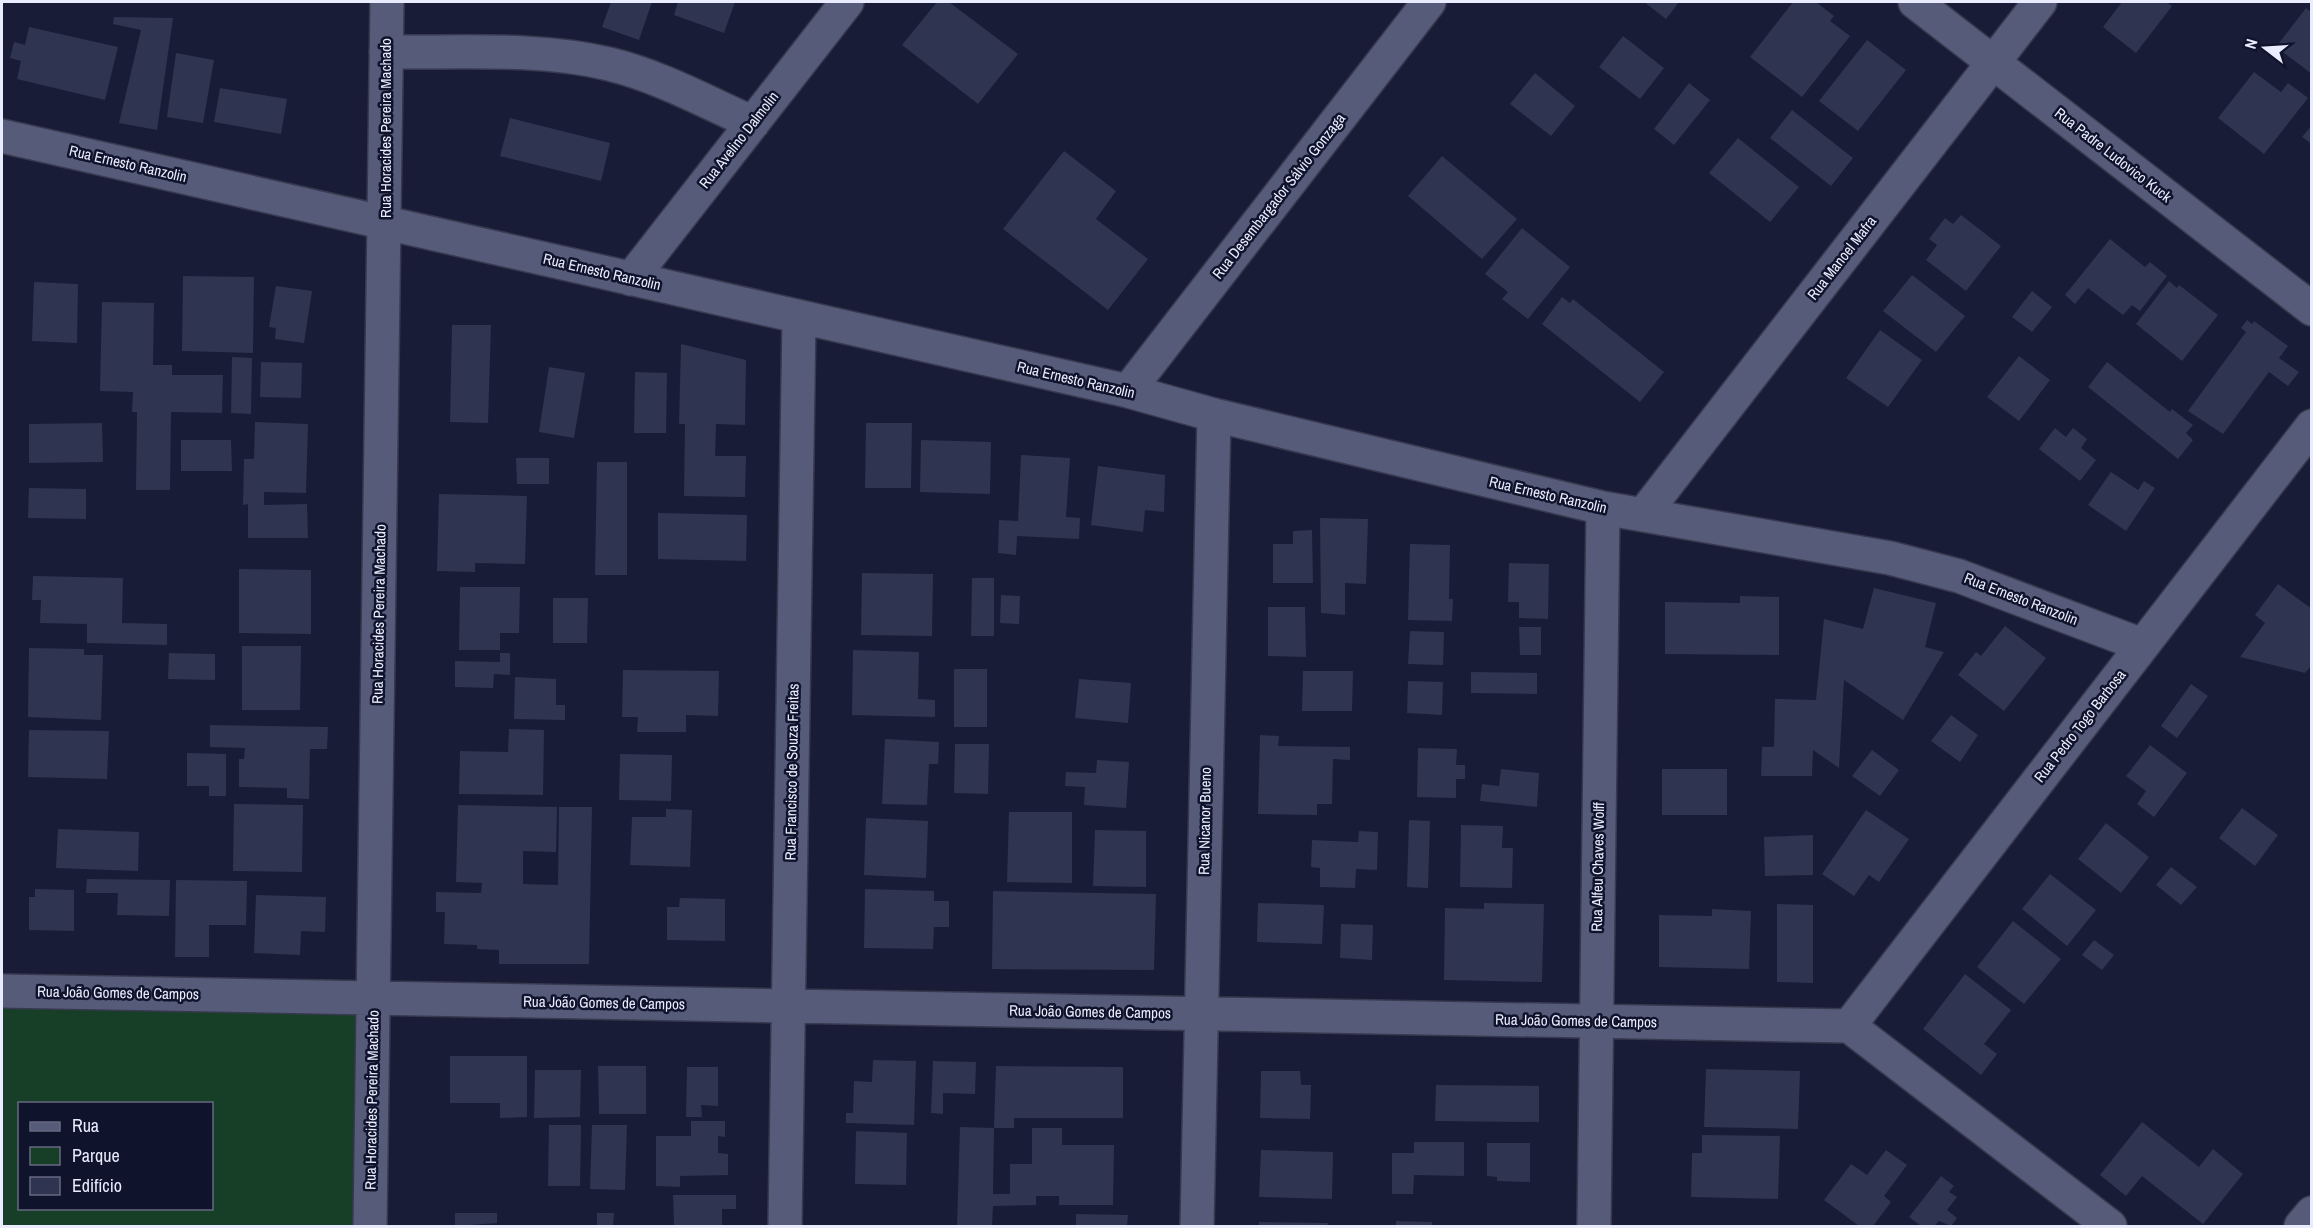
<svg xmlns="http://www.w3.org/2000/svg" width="2313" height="1228" viewBox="0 0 2313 1228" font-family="'Archivo Narrow',sans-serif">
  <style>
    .green { fill: #173e27; fill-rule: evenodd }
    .building { fill: #2f3450 }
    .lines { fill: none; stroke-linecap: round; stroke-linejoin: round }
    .minor-casing { stroke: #37394e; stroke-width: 36 }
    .minor { stroke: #555b79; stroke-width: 33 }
    .labels { text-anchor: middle; stroke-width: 5; stroke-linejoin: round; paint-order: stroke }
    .street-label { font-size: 15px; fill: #e8ecfe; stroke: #10132c }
  </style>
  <rect width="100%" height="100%" fill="#191c36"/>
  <!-- green -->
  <path class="green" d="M2 991 374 998 370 1226H2ZM20 1104H212V1208H20Z"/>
  <!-- building -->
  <path class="building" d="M611 2H652L639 40 602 27Z
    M678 2H735L724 33 674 15Z
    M937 2H949L1018 54 978 104 902 45Z
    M1644 2H1679L1666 19Z
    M1793 2H1816L1834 16 1830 21 1850 36 1802 97 1750 57Z
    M2122 2H2166L2172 6 2136 53 2103 27Z
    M2306 8 2312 13V74L2276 47Z
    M114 17 173 18 157 130 119 123 141 30 113 24Z
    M29 27 118 47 105 100 17 79 21 61 10 58 14 42 25 45Z
    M1623 36 1664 68 1640 99 1599 67Z
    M1867 40 1906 70 1858 131 1819 101Z
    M176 53 214 60 203 123 167 117Z
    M2254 72 2281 92 2288 83 2308 98 2264 154 2218 118Z
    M1535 73 1575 106 1551 136 1510 104Z
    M1689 83 1710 100 1674 145 1654 129Z
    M220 88 287 99 281 134 214 122Z
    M1792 110 1853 158 1831 186 1770 138Z
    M510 118 610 143 601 181 500 156Z
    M2312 125V144L2302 137Z
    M1738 138 1799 187 1770 222 1709 173Z
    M1064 151 1116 191 1096 219 1148 259 1108 310 1003 229Z
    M1442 156 1517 219 1482 259 1408 196Z
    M1961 215 2001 246 1966 291 1926 260 1937 245 1929 239 1945 218 1953 224Z
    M1522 228 1570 267 1528 319 1502 299 1508 292 1485 274Z
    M2110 239 2145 267 2150 262 2167 276 2140 311 2132 305 2123 315 2088 288 2075 304 2065 295Z
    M1912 275 1965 316 1936 352 1883 311Z
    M183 276 254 277 253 353 182 351Z
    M2169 281 2177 288 2179 285 2218 315 2182 361 2136 324Z
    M34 282 78 284 77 343 32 341Z
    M276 286 312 291 304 343 275 339 276 328 269 327Z
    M2032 291 2052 307 2032 332 2012 317Z
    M1562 297 1570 303 1573 299 1664 372 1640 402 1542 324Z
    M102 302 154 303 153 365H172V375H223L222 413 171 412 170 490H136L137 412H132L133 392 100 391Z
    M2247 320 2252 324 2254 321 2288 346 2279 358 2299 372 2288 386 2269 372 2223 434 2188 411 2246 332 2241 328Z
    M452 325H491L488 423 450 422Z
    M1880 330 1922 360 1888 407 1846 378Z
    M681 344 746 360 745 425 716 424 715 456H746L745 497 684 496 685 424H679Z
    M2019 356 2050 380 2019 421 1987 397Z
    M232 357 252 358 251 414 231 413Z
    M261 362 302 363 301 398 260 397Z
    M2107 362 2170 412 2172 409 2193 425 2186 433 2193 440 2178 459 2088 387Z
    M549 367 585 373 574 438 539 432Z
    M635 372 667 373 666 433H634Z
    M255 422 308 424 306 493 264 492V505L307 504 308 538H248V504L243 505 244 459H254Z
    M102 423 103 462 29 463V424Z
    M866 423H912L911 488H865Z
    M2055 428 2066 437 2073 428 2087 439 2081 448 2096 460 2080 481 2039 449Z
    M181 440H231L232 471H181Z
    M921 440 991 442 990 494 920 492Z
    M1021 455 1070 458 1066 517 1080 518 1079 539 1017 536 1016 555 998 553 999 520 1018 521Z
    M516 458H549V484H517Z
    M597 462H627V575H595Z
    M1098 466 1165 475 1164 512 1145 510 1143 532 1091 525Z
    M2111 472 2138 490 2144 481 2155 488 2126 531 2088 505Z
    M29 488 86 489V519L28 518Z
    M439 494 527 496 525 564 475 563V572L437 571Z
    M658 513 747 515 746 561 658 559Z
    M1320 518 1368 519 1366 584 1345 583V615L1321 613Z
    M1312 530 1313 583H1273V544H1293V531Z
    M1410 544 1450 545 1449 599H1453L1452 621 1408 620Z
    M1509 563 1549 564 1548 619 1519 618V602H1508Z
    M239 569 311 570V634L239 633Z
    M862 573 933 574 932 636 861 635Z
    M33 576 123 578 122 623 167 624V645L87 643V624L40 623 41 600H32Z
    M972 578H994V636H971Z
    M2278 584 2312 609V665L2305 673 2240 657 2265 623 2255 615Z
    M460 587H520L519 633H500V650H459Z
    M1874 588 1936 603 1925 647 1944 652 1903 720 1844 680 1839 768 1813 750 1812 776H1761L1762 747H1774L1775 699 1816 700 1824 619 1863 629Z
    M1001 595 1020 596 1019 624 1000 623Z
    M1740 596 1779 597V655L1665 654V602L1740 603Z
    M553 598H588L587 643H553Z
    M1268 607H1305L1306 657 1268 656Z
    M2005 626 2046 658 2004 711 1958 675 1976 652 1981 656Z
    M1519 627H1541V655H1520Z
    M1410 631 1444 632 1443 665 1408 664Z
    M242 646H301L300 710H242Z
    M29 648 84 649V655H103L101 720 28 717Z
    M853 650 919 652 918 699 935 700V717L852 715Z
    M169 653 215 654V680L168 679Z
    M500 653H510V675L494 674 493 688 455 687V661L500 662Z
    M954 669H987V727H954Z
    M623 670 719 671 718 716 686 715V732H637L638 717H622Z
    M1303 671H1353L1352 711H1302Z
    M1471 672 1537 673V694L1471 693Z
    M515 677 556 679V705H565V720L514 719Z
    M1079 679 1131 683 1128 723 1075 718Z
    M1408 681 1443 682 1442 715 1407 713Z
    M2191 684 2208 696 2177 738 2161 726Z
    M1951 715 1978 735 1960 762 1931 741Z
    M210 725 328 727 327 749H310L309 799 287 798V788L239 787V759H244L245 748 210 747Z
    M509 729 544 730 543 795 459 794 460 751 508 752Z
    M29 730 109 731 107 779 28 777Z
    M1260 735 1279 736 1278 746 1350 747V760L1333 759 1332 804H1317V815L1258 814Z
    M885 739 939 742 938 764H929L927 805 882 804Z
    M955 744H989L988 794 954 793Z
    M2150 745 2187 773 2154 817 2137 804 2146 791 2126 776Z
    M1418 748 1457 749 1456 765H1465V779H1456V798L1417 797Z
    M1872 750 1899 770 1880 796 1852 776Z
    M187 753 226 754V796H209V786H187Z
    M620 754 672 755 671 801 619 800Z
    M1097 760 1129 762 1126 808 1084 805 1085 787 1065 786 1066 772 1096 773Z
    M1501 769 1539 773 1537 807 1480 801 1482 784 1499 786Z
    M1662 769H1727V815H1662Z
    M234 804 303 805 302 872 233 871Z
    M458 805 557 807 556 852 523 851V884L558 885 559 807H592L589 964H499V950L477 949V945L444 944 445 912H436V892L481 893 482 883 456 882Z
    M2242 808 2278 835 2255 866 2219 838Z
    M666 809 692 810 690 867 630 865 632 817H666Z
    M1866 810 1909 839 1879 882 1869 875 1854 896 1822 874Z
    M1009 812H1072V883L1007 882Z
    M866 818 928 821 926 878 864 875Z
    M1409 820 1430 821 1428 888 1407 887Z
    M2106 823 2149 857 2121 893 2078 859Z
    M1461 825 1503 826 1502 848H1513L1512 888 1460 887Z
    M58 829 139 832 138 871 56 868Z
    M1095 830 1146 831V887L1093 886Z
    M1359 831 1378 832 1377 870 1356 869 1355 888 1320 887V868L1311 867 1312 840 1358 842Z
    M1813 835V875L1765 876 1764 837Z
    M2171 867 2197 887 2181 905 2156 885Z
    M2050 874 2096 910 2067 946 2022 909Z
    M87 879 170 880 169 916 117 915 118 893H86Z
    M176 880 247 881 246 925H209V957H175Z
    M35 889 74 890V931L29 930V897H35Z
    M865 889 934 891V901H949V927H934L933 949 864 948Z
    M993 891 1156 894 1154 970 992 969Z
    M256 895 326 897 325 932 301 931 300 955 254 953Z
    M680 898 725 899V941L667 940V907H679Z
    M1258 903 1324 905 1322 944 1257 942Z
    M1484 903 1544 904 1542 982 1444 980 1445 908 1484 909Z
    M1777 904 1813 905V983L1777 982Z
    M1712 909 1751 911 1749 969 1659 967V915L1712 916Z
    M2013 921 2061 959 2024 1004 1977 967Z
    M1341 924 1373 925 1372 960 1340 958Z
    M2094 940 2114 955 2102 970 2082 955Z
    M1965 974 2011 1010 1984 1044 1997 1054 1981 1075 1923 1029Z
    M450 1056H527V1117L500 1118V1103H450Z
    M873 1060 916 1061 914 1125 846 1123V1113H853L854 1081 872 1082Z
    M933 1061 976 1062 975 1094 943 1093V1114L931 1113Z
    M598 1066H646V1114H599Z
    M996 1066 1123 1067V1118H1014V1128H994Z
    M687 1067H718V1106L701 1105 702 1117H686Z
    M1706 1069 1800 1071 1798 1129 1704 1127Z
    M535 1070H581L580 1117 534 1118Z
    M1261 1071H1300L1301 1085H1311L1310 1119 1260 1118Z
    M1436 1085 1539 1086V1122L1435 1121Z
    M691 1121H725V1137L718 1136V1153L728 1154V1175L680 1176V1187L656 1186V1136H691Z
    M2142 1122 2199 1167 2213 1149 2243 1174 2203 1224 2142 1176 2126 1196 2100 1175Z
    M549 1125H581L580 1186H548Z
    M592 1125H627L625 1190 590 1189Z
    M960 1127 994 1128 993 1194H1010V1164H1032V1128H1062V1145H1114L1113 1205H1059V1196H1036V1205L993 1206 992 1226H957Z
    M856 1131 907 1133 906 1185 855 1184Z
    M1702 1135 1780 1136 1778 1199 1691 1197 1692 1153H1702Z
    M1414 1142H1464V1176L1414 1175 1413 1194H1392V1153H1414Z
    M1487 1143H1530V1182L1497 1181V1177L1487 1176Z
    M1261 1150 1333 1152 1332 1199 1259 1197Z
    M1886 1150 1907 1165 1884 1196 1891 1202 1873 1226H1859L1824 1200 1851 1164 1867 1175Z
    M1941 1176 1954 1186 1949 1192 1957 1197 1947 1210 1957 1218 1951 1226 1939 1221 1934 1226H1921L1909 1217Z
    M673 1195H736V1209H722V1226H674Z
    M455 1213H497V1223L455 1226Z
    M597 1213H614L613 1226H597Z
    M1076 1214 1128 1215 1127 1226H1076Z
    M1396 1221 1432 1222V1226H1396Z
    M1259 1222 1328 1223 1327 1226H1259Z"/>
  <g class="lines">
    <!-- minor casing -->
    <g class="minor-casing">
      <path id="minor" d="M1915 2 2312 309
        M386 52C459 53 538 47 609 64 659 76 706 102 753 123
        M2 136 1128 391 1214 415 1603 508 1890 558 1959 576 2142 645
        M631 279 847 2
        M1128 391 1429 2
        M1643 515 2040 2
        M2 991 1849 1026 2110 1226
        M1849 1026 2312 426
        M370 1226 387 2
        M785 1226 799 317
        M1197 1226 1214 415
        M1594 1226 1603 508
        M2301 1226 2312 1213"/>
    </g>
    <!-- minor -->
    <use href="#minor" class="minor"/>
  </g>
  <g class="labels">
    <!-- street labels -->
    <g class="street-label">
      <text transform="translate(386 128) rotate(-90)" y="5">Rua Horacides Pereira Machado</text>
      <text transform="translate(739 140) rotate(-52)" y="5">Rua Avelino Dalmolin</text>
      <text transform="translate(2113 155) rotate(38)" y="5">Rua Padre Ludovico Kuck</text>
      <text transform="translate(128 164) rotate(13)" y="5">Rua Ernesto Ranzolin</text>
      <text transform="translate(1279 196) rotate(-52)" y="5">Rua Desembargador Sálvio Gonzaga</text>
      <text transform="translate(1842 258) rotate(-52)" y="5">Rua Manoel Mafra</text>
      <text transform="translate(602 272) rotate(13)" y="5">Rua Ernesto Ranzolin</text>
      <text transform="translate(1076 380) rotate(13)" y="5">Rua Ernesto Ranzolin</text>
      <text transform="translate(1548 495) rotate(13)" y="5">Rua Ernesto Ranzolin</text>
      <text transform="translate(2021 599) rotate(21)" y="5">Rua Ernesto Ranzolin</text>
      <text transform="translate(379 614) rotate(-89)" y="5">Rua Horacides Pereira Machado</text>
      <text transform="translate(2080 726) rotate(-52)" y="5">Rua Pedro Togo Barbosa</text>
      <text transform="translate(792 772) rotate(-89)" y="5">Rua Francisco de Souza Freitas</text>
      <text transform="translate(1205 821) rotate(-89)" y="5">Rua Nicanor Bueno</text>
      <text transform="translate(1598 867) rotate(-89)" y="5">Rua Alfeu Chaves Wolff</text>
      <text transform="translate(118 993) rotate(1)" y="5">Rua João Gomes de Campos</text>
      <text transform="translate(604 1003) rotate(1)" y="5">Rua João Gomes de Campos</text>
      <text transform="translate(1090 1012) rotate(1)" y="5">Rua João Gomes de Campos</text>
      <text transform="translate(1576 1021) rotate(1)" y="5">Rua João Gomes de Campos</text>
      <text transform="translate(372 1100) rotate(-89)" y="5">Rua Horacides Pereira Machado</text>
    </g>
  </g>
  <!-- border -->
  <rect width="2313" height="1228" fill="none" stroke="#e8ecfe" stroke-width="6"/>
  <!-- legend -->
  <rect x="18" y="1102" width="195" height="108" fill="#10132c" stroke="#666a80" stroke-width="1.5"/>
  <rect x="30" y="1122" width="30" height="9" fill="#555b79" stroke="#666a80" stroke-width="1.5"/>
  <text x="72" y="1132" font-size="18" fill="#e8ecfe">Rua</text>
  <rect x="30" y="1147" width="30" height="18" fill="#173e27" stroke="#666a80" stroke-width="1.5"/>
  <text x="72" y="1162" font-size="18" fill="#e8ecfe">Parque</text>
  <rect x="30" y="1177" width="30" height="18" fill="#2f3450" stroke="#666a80" stroke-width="1.5"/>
  <text x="72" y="1192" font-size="18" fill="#e8ecfe">Edifício</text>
  <!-- north arrow -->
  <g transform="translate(2265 48) rotate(287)" stroke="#10132c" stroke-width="4.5" paint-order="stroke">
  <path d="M0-4.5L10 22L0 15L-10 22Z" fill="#e8ecfe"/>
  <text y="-9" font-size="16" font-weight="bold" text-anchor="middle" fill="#e8ecfe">N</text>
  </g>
</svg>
